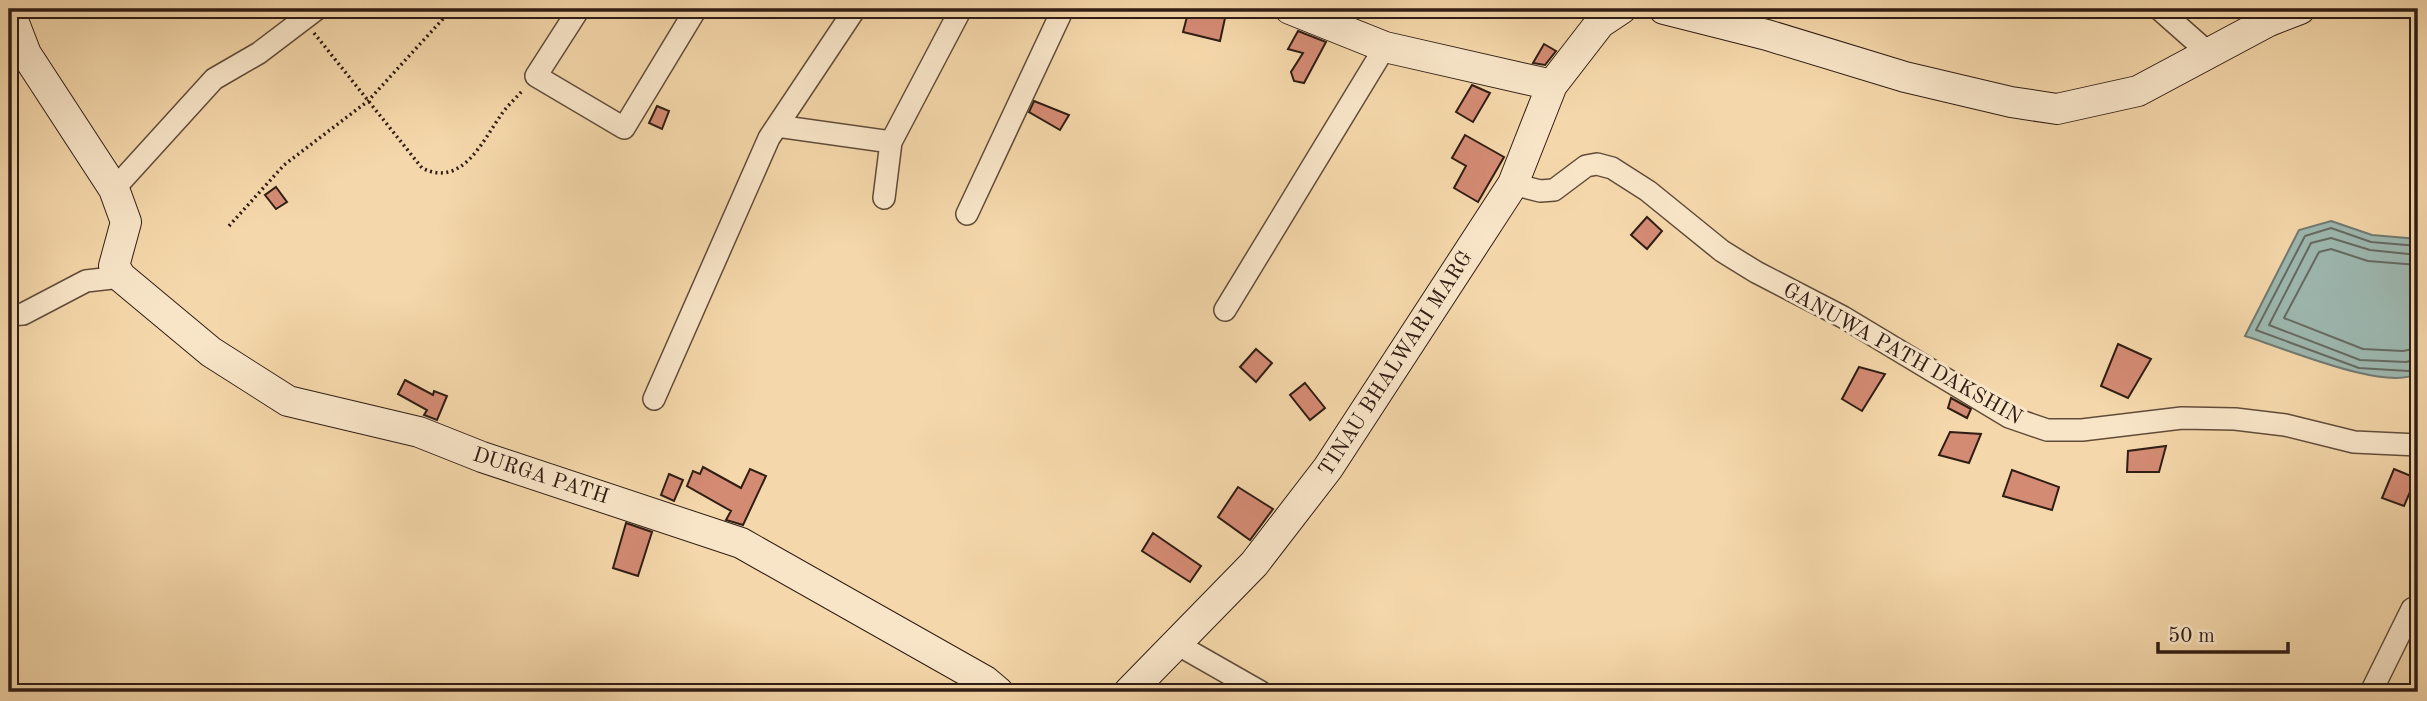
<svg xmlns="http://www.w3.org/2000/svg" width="2427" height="701" viewBox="0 0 2427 701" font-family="'Old Standard TT',serif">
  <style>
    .water { fill: #9db8b0; stroke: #717a72; stroke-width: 2 }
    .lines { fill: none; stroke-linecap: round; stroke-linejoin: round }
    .shore { stroke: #666a62; stroke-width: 2 }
    .building { fill: #d48b74; stroke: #301d14; stroke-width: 2 }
    .street-casing { stroke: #614c3a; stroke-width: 24 }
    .secondary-casing { stroke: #301d14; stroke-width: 32 }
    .path { stroke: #301d14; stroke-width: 3.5; stroke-dasharray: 2 3.5; stroke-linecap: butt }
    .street { stroke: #f8e5c8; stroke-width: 21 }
    .secondary { stroke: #f8e5c8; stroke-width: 30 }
    .labels { text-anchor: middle; stroke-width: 6; stroke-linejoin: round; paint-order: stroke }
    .street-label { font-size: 21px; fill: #301d14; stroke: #f8e5c8 }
  </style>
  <rect width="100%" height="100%" fill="#f4d7aa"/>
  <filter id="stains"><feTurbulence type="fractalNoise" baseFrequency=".00286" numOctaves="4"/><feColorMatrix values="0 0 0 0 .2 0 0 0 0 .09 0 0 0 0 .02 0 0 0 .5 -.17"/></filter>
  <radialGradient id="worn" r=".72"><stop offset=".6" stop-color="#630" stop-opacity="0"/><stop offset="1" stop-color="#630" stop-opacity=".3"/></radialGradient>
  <!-- water -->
  <path class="water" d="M2331 221 2372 235 2418 239V373C2387 393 2282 347 2245 336L2299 230Z"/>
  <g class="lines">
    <!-- shore -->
    <path class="shore" d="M2418 246 2371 242 2331 228 2305 236 2256 330 2359 368 2408 371 2418 368
      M2418 255 2370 250 2331 238 2311 243 2269 325 2360 360 2406 362 2418 359
      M2418 265 2368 261 2331 249 2319 252 2284 318 2363 349 2403 351 2418 348"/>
  </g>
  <!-- building -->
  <path class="building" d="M1189 9H1227L1220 41 1183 32Z
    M1298 31 1326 42 1304 83 1294 81 1291 72 1303 53 1288 49Z
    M1544 44 1556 51 1545 65 1533 63Z
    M1472 85 1490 93 1473 122 1456 112Z
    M1034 101 1069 115 1060 130 1029 112Z
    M657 106 669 111 662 129 649 123Z
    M1465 135 1504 157 1478 202 1454 188 1466 166 1452 158Z
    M276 187 287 202 276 209 265 195Z
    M1647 217 1662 231 1647 249 1631 235Z
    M2118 344 2151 359 2128 398 2101 386Z
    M1256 349 1272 363 1256 382 1240 367Z
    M1859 367 1885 374 1862 411 1842 399Z
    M405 380 433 395 434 391 447 396 437 420 424 415 427 410 398 394Z
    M1305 383 1325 408 1310 420 1290 395Z
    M1951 398 1971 409 1967 418 1948 408Z
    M1950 432 1981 434 1969 463 1939 455Z
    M2166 446 2159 472H2127L2128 451Z
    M703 467 741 488 750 469 766 476 743 525 726 520 731 511 687 486 693 471 700 474Z
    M2394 469 2416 478 2404 506 2382 498Z
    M2012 470 2059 487 2052 510 2003 496Z
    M669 474 683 480 674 501 661 495Z
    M1238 487 1273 509 1250 540 1218 517Z
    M626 523 652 532 638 576 613 568Z
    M1153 533 1201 566 1190 582 1142 551Z"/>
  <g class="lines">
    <!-- street casing -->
    <g class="street-casing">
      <path id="street" d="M579 9 536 76 624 128 696 9
        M2159 9 2211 55
        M777 126 891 142
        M1513 184 1540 191 1554 190 1586 166 1597 164 1612 168 1648 191 1722 251 1756 272 1843 317 2009 417 2047 430H2082L2182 418 2235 419 2285 425 2354 442 2418 445
        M114 189 214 79 259 53 317 9
        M884 198 891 142 961 9
        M967 214 1063 9
        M1225 310 1385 47
        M9 315 23 314 86 281 121 277
        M654 399 769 138 855 9
        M1175 643 1261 692
        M2371 692 2412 609 2418 606"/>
    </g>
    <!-- secondary casing -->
    <g class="secondary-casing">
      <path id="secondary" d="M1290 9 1385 47 1552 85
        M1664 9 1767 35 1905 77 2011 102 2057 109 2138 91 2269 21 2300 9
        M9 10 26 54 114 189 126 222 114 266 121 277 211 352 288 401 419 432 482 457 741 543 985 681 998 692
        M1129 692 1254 564 1328 468 1513 184 1552 85 1600 23 1621 9"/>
    </g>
    <!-- path -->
    <path class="path" d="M314 33 422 168C462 188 482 142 501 115 507 106 516 98 523 90
      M229 226 284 165 368 101 452 9"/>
    <!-- street -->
    <use href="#street" class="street"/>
    <!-- secondary -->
    <use href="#secondary" class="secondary"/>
  </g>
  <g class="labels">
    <!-- street labels -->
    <g class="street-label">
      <text transform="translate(1903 353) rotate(29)" y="7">GANUWA PATH DAKSHIN</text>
      <text transform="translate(1395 363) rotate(-57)" y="7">TINAU BHALWARI MARG</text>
      <text transform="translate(541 475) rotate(18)" y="7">DURGA PATH</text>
    </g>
  </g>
  <!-- margin -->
  <rect width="2427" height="701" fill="none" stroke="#f4d7aa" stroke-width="35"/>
  <rect x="10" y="10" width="2406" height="680" fill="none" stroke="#301d14" stroke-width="3.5"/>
  <rect x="18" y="18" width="2392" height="666" fill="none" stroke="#301d14" stroke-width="2"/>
  <!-- scale -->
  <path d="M2158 642v10h130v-10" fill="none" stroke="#301d14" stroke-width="3.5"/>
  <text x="2168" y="642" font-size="21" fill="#301d14" stroke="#f8e5c8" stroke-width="5" paint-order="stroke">50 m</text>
  <rect width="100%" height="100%" filter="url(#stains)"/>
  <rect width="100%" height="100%" fill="url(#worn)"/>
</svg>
